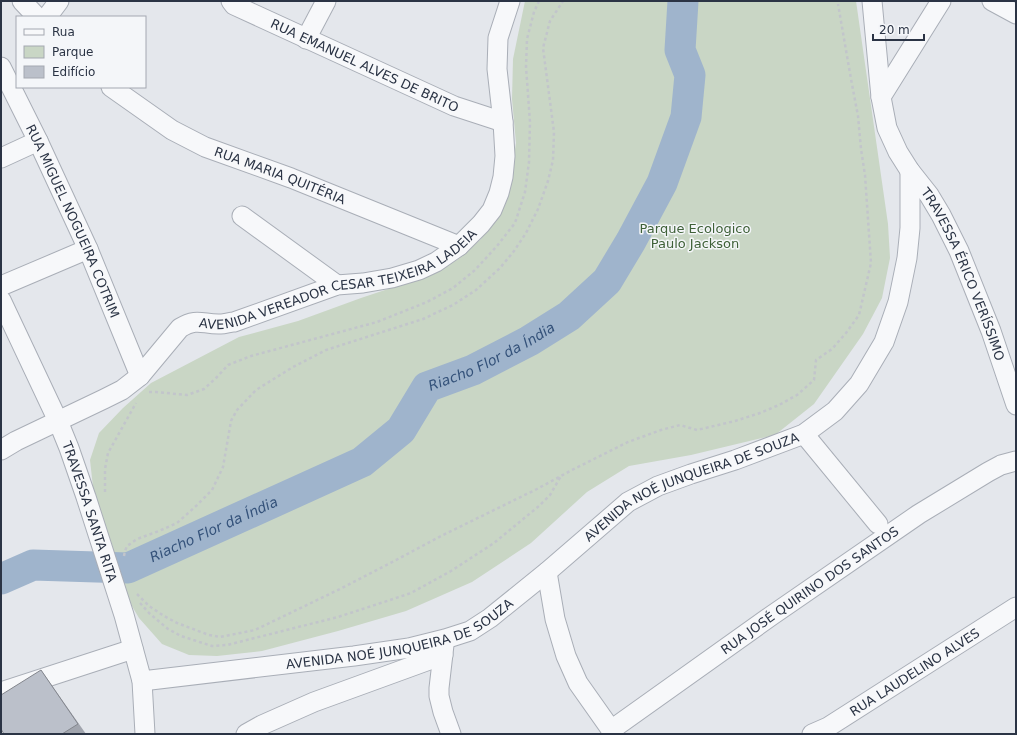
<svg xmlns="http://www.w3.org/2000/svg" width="1017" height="735" viewBox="0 0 1017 735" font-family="'DejaVu Sans',sans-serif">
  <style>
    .green { fill: #c9d6c5 }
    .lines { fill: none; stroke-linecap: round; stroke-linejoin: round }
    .river { stroke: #9fb4cc; stroke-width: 31 }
    .minor-casing { stroke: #a9aeb7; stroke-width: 21 }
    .path { stroke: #c2c5cb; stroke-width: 2.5; stroke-dasharray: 3 3; stroke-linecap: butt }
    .minor { stroke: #f7f8fa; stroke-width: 19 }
    .wall { fill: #a1a5ae }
    .building { fill: #bbc0ca; stroke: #83868d }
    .labels { text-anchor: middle; stroke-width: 3; stroke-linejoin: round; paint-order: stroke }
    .street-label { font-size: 13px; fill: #2b3445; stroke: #f4f6f9 }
    .park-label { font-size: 13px; fill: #3f6138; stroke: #f4f6f9 }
    .water-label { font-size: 14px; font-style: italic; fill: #34527a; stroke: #f4f6f9 }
  </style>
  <rect width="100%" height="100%" fill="#e4e7ec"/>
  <!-- green -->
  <path class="green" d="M525 1H856L888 224 890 258 882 298 863 334 814 404 775 435 691 455 629 466 587 492 531 543 472 582 406 611 338 631 262 651 217 656 189 655 162 644 139 618 123 591 105 550 93 487 90 460 99 433 123 408 151 383 239 337 298 321 361 298 397 286 457 260 480 240 495 221 508 193 516 143 512 99 513 59Z"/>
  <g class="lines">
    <!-- river -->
    <path class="river" id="s1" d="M1 579 33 565 128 568 362 462 401 430 427 387 473 370 529 341 569 316 607 281 631 241 662 183 686 117 690 75 680 50 683 1"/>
    <!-- minor casing -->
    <g class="minor-casing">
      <g id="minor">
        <path d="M22 1 37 17"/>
        <path id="s2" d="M231 1 234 5 454 106 503 122"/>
        <path id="s3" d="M872 1 881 97 887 128 898 152 910 171 929 195 941 215 959 251 991 331 1016 405"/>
        <path d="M992 1 1016 14"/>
        <path d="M47 17 59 1"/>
        <path d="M306 39 326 1"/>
        <path id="s4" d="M1 67 38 141 88 249 140 376"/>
        <path id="s5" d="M111 87 172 130 205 147 291 178 459 246"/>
        <path d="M881 97 941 1"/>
        <path d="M1 158 38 141"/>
        <path d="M242 216 337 285"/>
        <path d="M1 286 88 249"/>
        <path id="s6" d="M1 300 58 421 69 448 86 497 124 615 142 681 145 734"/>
        <path d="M804 434 878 524"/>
        <path id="s7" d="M1 450 16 441 104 399 122 390 140 376 180 328C198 317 203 325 221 324 225 324 230 322 234 322L337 285 363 283 392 278 419 270 436 262 459 246 481 224 492 210 499 193 503 177 505 156 503 122 497 69 498 38 510 1"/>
        <path d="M547 572 555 619 566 656 578 683 614 734"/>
        <path d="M444 645 439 688V696L443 712 451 734"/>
        <path id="s8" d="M142 681 354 656 409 648 445 639 470 631 490 618 547 572 628 502 658 486 691 474 735 460 804 434 835 411 859 384 884 342 898 302 907 258 910 228V171"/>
        <path d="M1 692 133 649"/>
        <path id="s9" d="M611 730 771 616 919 514 988 472 1001 465 1016 461"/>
        <path d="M246 734 262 725 314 702 443 655"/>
        <path id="s10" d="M812 734 828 727 1016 607"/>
      </g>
    </g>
    <!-- path -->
    <path class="path" d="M149 392H156L187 395 204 389 217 377 228 365 251 356 377 322 427 302 453 288 475 270 497 246 515 223 525 192 529 162 530 122 526 67 527 39 534 12 539 1
      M105 492V469L108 453 136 403
      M124 556 125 551 127 546 137 539 159 531 177 523 195 507 212 490 223 467 231 421 237 410 256 390 293 367 326 350 423 319 453 305 476 290 500 268 514 251 526 233 538 209 548 181 553 160 554 132 543 48 550 21 563 1
      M137 594 149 606 164 616 177 623 209 635 220 637 255 630 342 588 398 559 441 536 537 489 572 470 628 442 661 430 680 425 697 430 735 421 760 413 779 405 797 395 814 380 816 360 832 349 846 333 859 315 871 263 865 175 861 149 858 116 851 79 838 4
      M140 603 149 613 168 629 181 636 212 646 227 645 338 617 390 600 411 593 451 571 494 543 539 506 550 495 561 476"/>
    <!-- minor -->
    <use href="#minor" class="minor"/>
  </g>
  <!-- wall -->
  <path class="wall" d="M41 670 86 734H4Z"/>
  <!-- building -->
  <path class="building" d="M41 670 78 724 62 734H4L1 729V695Z"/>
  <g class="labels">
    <!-- street labels -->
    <g class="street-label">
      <text dy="5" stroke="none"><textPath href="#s2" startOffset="149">RUA EMANUEL ALVES DE BRITO</textPath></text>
      <text dy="5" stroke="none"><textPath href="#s5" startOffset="192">RUA MARIA QUITÉRIA</textPath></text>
      <text dy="5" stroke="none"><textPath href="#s4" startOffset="170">RUA MIGUEL NOGUEIRA COTRIM</textPath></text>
      <text dy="5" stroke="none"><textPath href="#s7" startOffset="389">AVENIDA VEREADOR CESAR TEIXEIRA LADEIA</textPath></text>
      <text dy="5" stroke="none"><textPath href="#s3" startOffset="294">TRAVESSA ÉRICO VERÍSSIMO</textPath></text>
      <text dy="5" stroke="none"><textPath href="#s8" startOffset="600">AVENIDA NOÉ JUNQUEIRA DE SOUZA</textPath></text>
      <text dy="5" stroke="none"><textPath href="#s6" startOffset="230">TRAVESSA SANTA RITA</textPath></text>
      <text dy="5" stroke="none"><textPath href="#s9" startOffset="243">RUA JOSÉ QUIRINO DOS SANTOS</textPath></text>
      <text dy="5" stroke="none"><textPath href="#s8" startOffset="264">AVENIDA NOÉ JUNQUEIRA DE SOUZA</textPath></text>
      <text dy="5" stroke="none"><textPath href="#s10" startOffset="120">RUA LAUDELINO ALVES</textPath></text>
    </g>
    <!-- park labels -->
    <g class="park-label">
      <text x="695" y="233">Parque Ecologico<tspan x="695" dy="15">Paulo Jackson</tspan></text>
    </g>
    <!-- water labels -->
    <g class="water-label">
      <text dy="5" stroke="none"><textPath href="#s1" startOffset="559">Riacho Flor da Índia</textPath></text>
      <text dy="5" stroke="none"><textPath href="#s1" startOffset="224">Riacho Flor da Índia</textPath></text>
    </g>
  </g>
  <!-- border -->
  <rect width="1017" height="735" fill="none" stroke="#2b3445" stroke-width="4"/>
  <!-- legend -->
  <rect x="16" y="16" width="130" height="72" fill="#f4f6f9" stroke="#a4a8b1"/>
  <rect x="24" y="29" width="20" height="6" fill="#f7f8fa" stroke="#a4a8b1"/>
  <text x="52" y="36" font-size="12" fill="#2b3445">Rua</text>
  <rect x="24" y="46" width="20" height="12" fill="#c9d6c5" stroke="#a4a8b1"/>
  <text x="52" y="56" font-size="12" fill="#2b3445">Parque</text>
  <rect x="24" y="66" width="20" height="12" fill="#bbc0ca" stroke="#a4a8b1"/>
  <text x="52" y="76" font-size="12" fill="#2b3445">Edifício</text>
  <!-- scale -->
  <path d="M873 34v6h51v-6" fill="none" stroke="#2b3445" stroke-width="2"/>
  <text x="879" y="34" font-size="12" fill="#2b3445" stroke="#f4f6f9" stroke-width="3" paint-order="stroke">20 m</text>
</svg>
